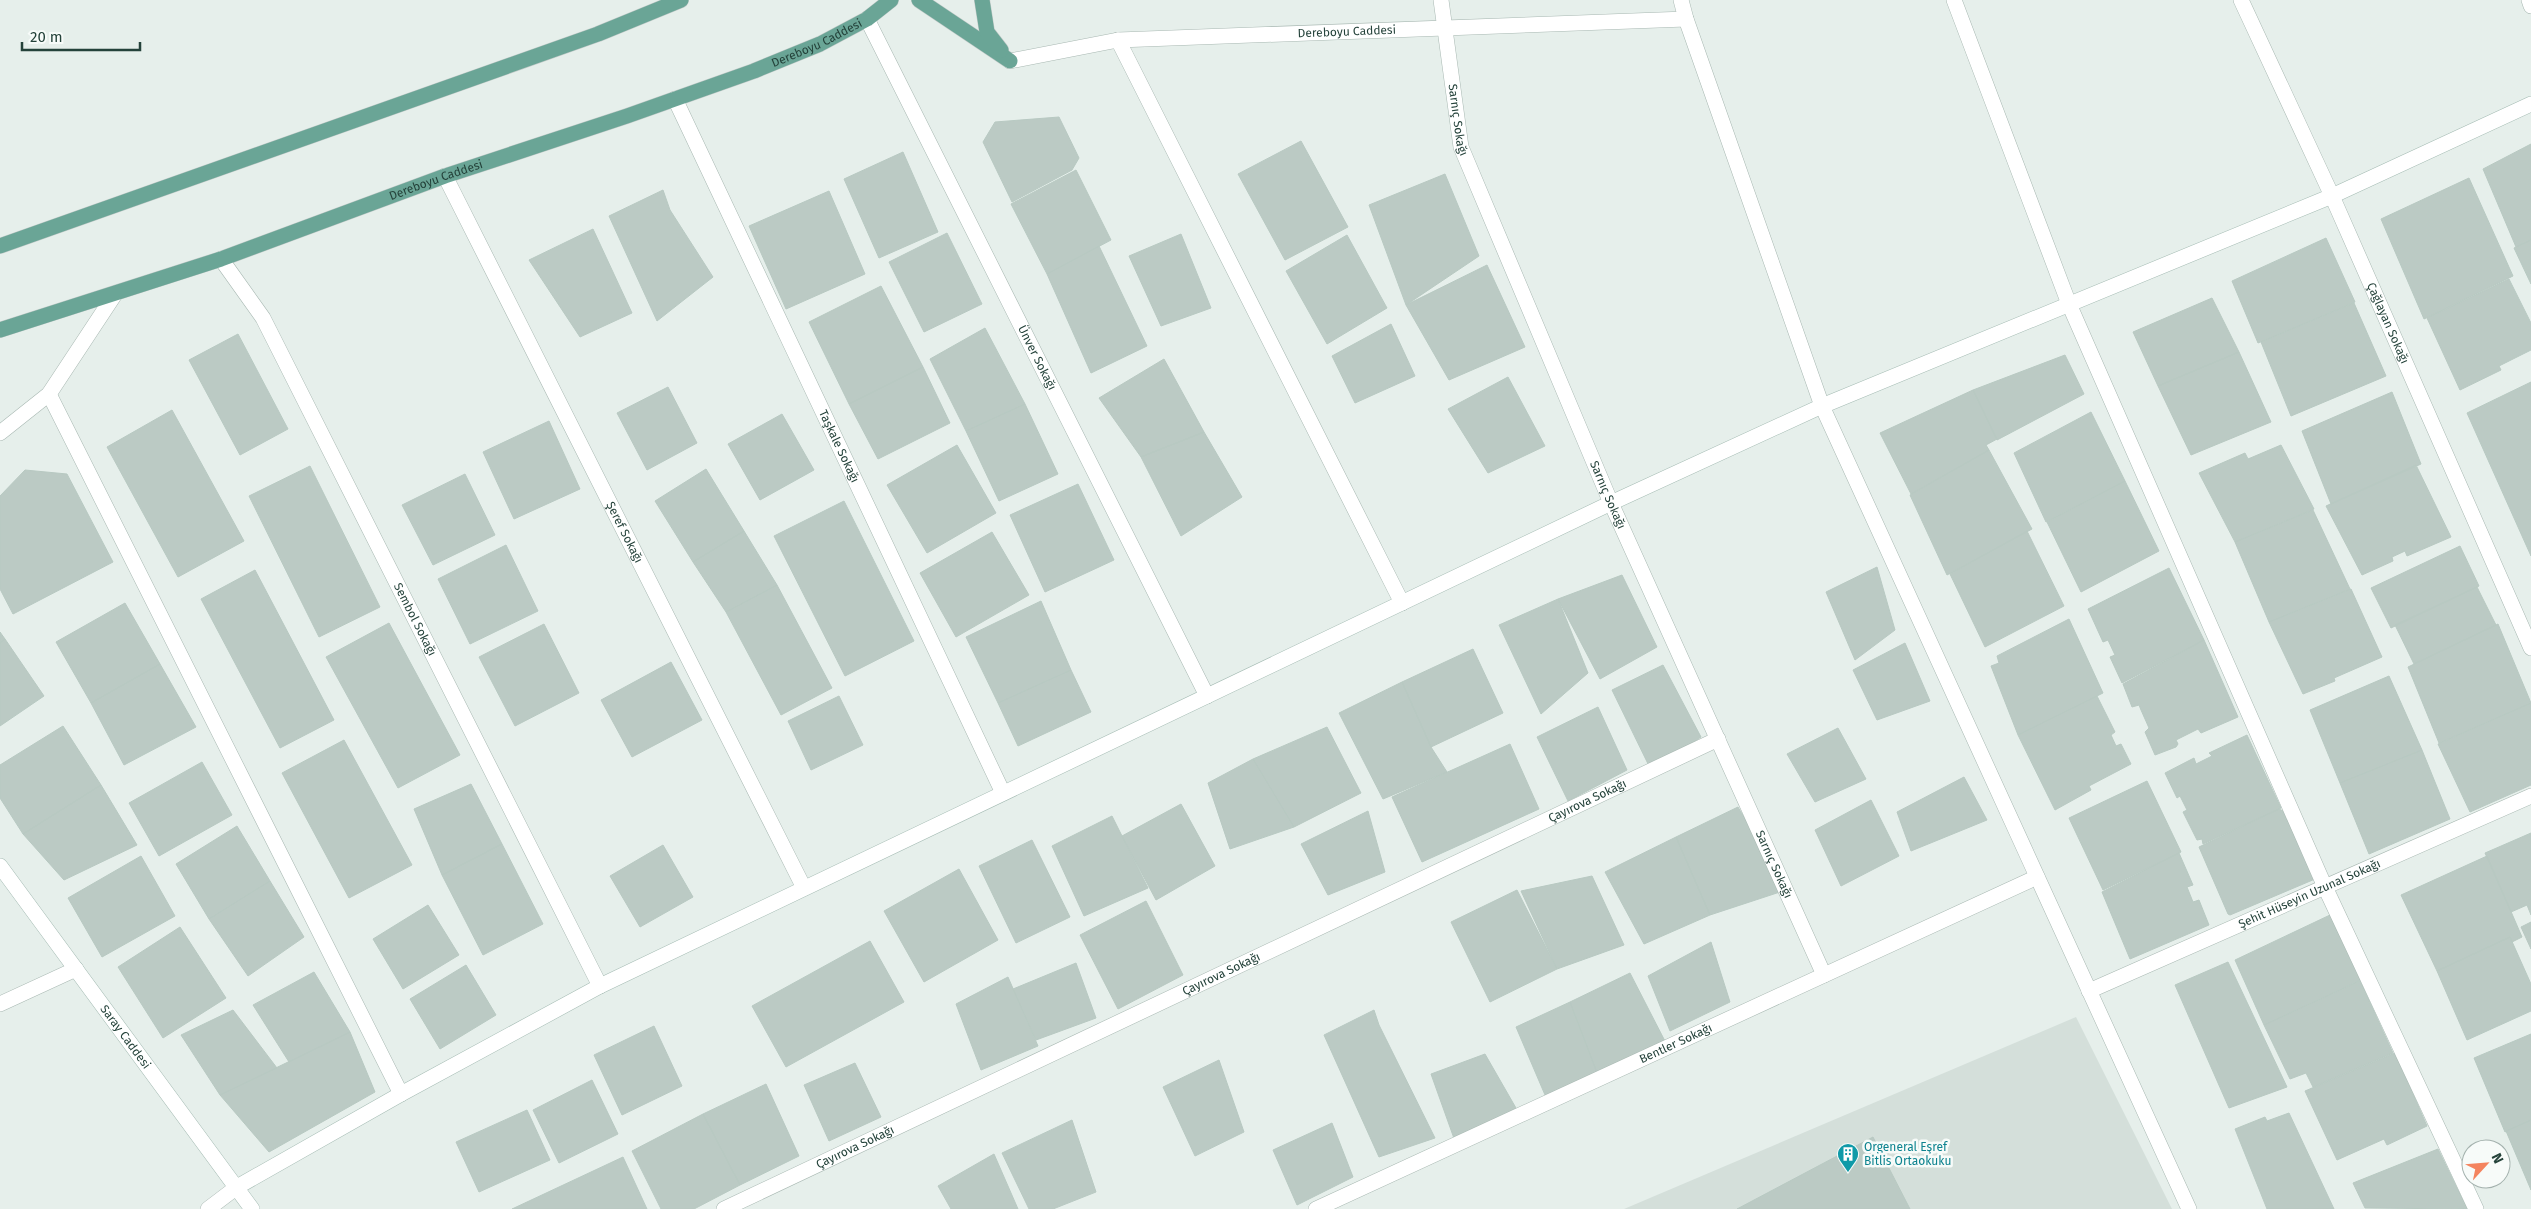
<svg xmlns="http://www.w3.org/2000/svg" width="2531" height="1209" viewBox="0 0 2531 1209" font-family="'Fira Sans',sans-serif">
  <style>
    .built { fill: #d4dfda }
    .building { fill: #bbcac4; stroke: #b8c9c2 }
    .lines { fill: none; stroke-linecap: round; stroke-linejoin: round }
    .street-casing { stroke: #a8b8b2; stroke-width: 16 }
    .secondary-casing { stroke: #a4bbb3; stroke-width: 16 }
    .primary-casing { stroke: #c2cac8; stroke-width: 16 }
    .street { stroke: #fff; stroke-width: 15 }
    .secondary { stroke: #fff; stroke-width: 15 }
    .primary { stroke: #6aa596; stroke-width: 15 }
    .labels { text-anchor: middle; stroke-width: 5; stroke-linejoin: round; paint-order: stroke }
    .street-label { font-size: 12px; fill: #24423a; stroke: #f7fbf9 }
    .culture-label { font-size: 12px; fill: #0d838f; stroke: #f7fbf9; text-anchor: start }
  </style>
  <rect width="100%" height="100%" fill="#e6efeb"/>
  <!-- built -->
  <path class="built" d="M2076 1017 2172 1209H1624Z"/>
  <!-- building -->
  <path class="building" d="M1059 117 1079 158 1072 170 1012 202 983 142 995 122Z
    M1301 141 1348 227 1285 260 1238 174Z
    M2531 144V240L2516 247 2483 169Z
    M903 152 938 232 879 258 844 179Z
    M1076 170 1111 240 1047 274 1011 204Z
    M1445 174 1479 256 1406 305 1369 205Z
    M2469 178 2513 276 2424 319 2381 219Z
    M663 190 670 210 713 277 657 321 609 216Z
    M829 191 865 274 786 309 749 226Z
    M593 229 632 313 580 337 529 260Z
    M947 233 982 304 924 332 889 262Z
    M1181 234 1211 308 1161 326 1129 256Z
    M1347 235 1387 308 1327 344 1286 271Z
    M2326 238 2355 302 2258 343 2232 281Z
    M2531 240V284L2514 248Z
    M1099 246 1147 346 1091 373 1047 274Z
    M1487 265 1525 347 1449 380 1406 305Z
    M2509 279 2531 323V350L2499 366 2501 370 2460 390 2427 318Z
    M881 286 923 367 849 404 809 322Z
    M2212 298 2239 352 2158 386 2133 332Z
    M2354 303 2386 376 2291 416 2261 342Z
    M1391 324 1415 376 1355 403 1332 356Z
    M985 328 1025 404 966 431 930 359Z
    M238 334 288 429 240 455 189 360Z
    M2239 352 2271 422 2191 455 2158 386Z
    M2065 355 2084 394 1997 440 1973 390Z
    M1164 359 1204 432 1141 457 1099 398Z
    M923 367 950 423 878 459 849 404Z
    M1508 377 1545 446 1488 473 1448 409Z
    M2531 382V556L2467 413Z
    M668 387 697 443 647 470 617 413Z
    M1973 390 1997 439 1986 445 1989 450 1911 494 1880 433Z
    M2392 392 2421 464 2331 504 2302 431Z
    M1025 404 1058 474 999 501 966 431Z
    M172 410 244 541 178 577 107 447Z
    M2091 412 2125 481 2046 522 2014 453Z
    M782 414 814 470 760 500 728 444Z
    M549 421 580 489 514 519 483 452Z
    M1204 432 1242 497 1181 536 1141 457Z
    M957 445 996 513 927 553 887 485Z
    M2281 445 2314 509 2235 542 2199 473 2245 453 2248 459Z
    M1989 450 2032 529 1947 575 1910 495Z
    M2416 465 2451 537 2407 556 2405 551 2392 557 2393 561 2362 575 2326 506Z
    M310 466 380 607 319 637 249 496Z
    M706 469 744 531 693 562 655 501Z
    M25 470 67 474 113 562 13 614 0 589V496Z
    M465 474 495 535 433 565 402 505Z
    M2125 481 2159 551 2081 592 2047 522Z
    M1078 484 1114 560 1045 592 1010 515Z
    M844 501 914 641 845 676 774 536Z
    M2313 510 2350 589 2269 622 2235 542Z
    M744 531 777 585 726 612 693 562Z
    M2027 531 2064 606 1985 647 1950 574Z
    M992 532 1029 595 956 637 920 573Z
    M506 545 538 611 470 644 438 579Z
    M2460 546 2479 586 2391 628 2371 588Z
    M1877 567 1895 630 1855 660 1826 592Z
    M2169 568 2204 640 2122 683 2110 657 2115 655 2108 640 2103 642 2088 609Z
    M255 570 334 720 280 748 201 599Z
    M1622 575 1657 647 1600 679 1558 599Z
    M777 585 832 688 781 715 726 612Z
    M2477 587 2496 625 2414 664 2395 625Z
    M2351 589 2382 657 2334 678 2335 681 2303 694 2269 622Z
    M1558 599 1588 673 1541 714 1499 625Z
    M1041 601 1071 670 998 703 966 637Z
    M125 603 160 664 91 703 56 642Z
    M2069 619 2103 693 2018 735 1991 666 1999 663 1997 656Z
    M389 623 460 755 398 788 326 657Z
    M544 624 579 693 515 726 479 657Z
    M2498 624 2531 703 2439 743 2408 667Z
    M0 632 5 639 0 643Z
    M5 639 44 696 0 726V643Z
    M2204 640 2238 717 2201 733 2198 729 2176 740 2178 744 2176 747 2155 755 2145 732 2149 728 2141 710 2139 705 2132 707 2123 684Z
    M1905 643 1930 701 1877 720 1853 670Z
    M1473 649 1503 713 1431 747 1402 682Z
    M671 662 702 720 632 757 601 700Z
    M160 664 196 727 124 765 91 703Z
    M1663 665 1701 737 1651 770 1612 690Z
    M1071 670 1091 712 1018 746 998 703Z
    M2389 676 2422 750 2340 783 2310 710Z
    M1402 682 1431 747 1447 772 1383 799 1339 713Z
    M839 696 863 745 811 770 788 721Z
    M2097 696 2115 732 2111 735 2116 746 2121 744 2131 764 2089 786 2091 790 2055 810 2018 735Z
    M2531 703V785L2470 812 2438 744Z
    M1598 707 1627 770 1568 801 1537 737Z
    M63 726 101 785 23 834 0 798V765Z
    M1327 727 1361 793 1294 827 1253 759Z
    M1838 728 1866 779 1815 802 1787 754Z
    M2247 735 2281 808 2203 844 2202 839 2197 840 2183 812 2187 810 2180 796 2177 798 2165 773 2194 758 2196 764 2212 756 2209 753Z
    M344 740 412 865 349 898 282 773Z
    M1510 744 1539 809 1422 862 1392 797Z
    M2422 750 2450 819 2369 854 2340 783Z
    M1253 759 1294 827 1230 849 1208 783Z
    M202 762 232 815 159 856 129 803Z
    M1964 777 1987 820 1911 851 1897 812Z
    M2147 781 2181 852 2103 890 2069 818Z
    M471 784 502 844 442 875 414 809Z
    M101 785 137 845 64 880 23 834Z
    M1871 800 1899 856 1841 886 1815 830Z
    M1181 804 1215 866 1156 900 1122 836Z
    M1738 807 1786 890 1710 915 1676 837Z
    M2279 809 2283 811 2315 875V879L2230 915 2228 914 2199 847Z
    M1368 811 1385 872 1328 895 1301 844Z
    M1112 816 1148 888 1084 916 1052 846Z
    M237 826 270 881 209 919 176 864Z
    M2531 833V915L2527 905 2511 912 2485 853Z
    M1676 837 1710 915 1644 944 1605 872Z
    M1032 840 1070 917 1016 943 979 866Z
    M502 844 543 924 483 955 442 875Z
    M663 845 693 897 640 927 610 876Z
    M2179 853 2193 885 2187 887 2193 902 2199 900 2209 925 2130 959 2102 892Z
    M141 856 175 916 102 957 68 898Z
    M2487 856 2522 937 2512 942 2510 937 2437 971 2401 895Z
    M959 869 998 940 924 982 884 911Z
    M1592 876 1624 945 1557 969 1521 891Z
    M270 881 304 937 248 976 209 919Z
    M1517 890 1557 969 1490 1002 1451 922Z
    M1146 901 1183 975 1118 1009 1080 935Z
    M428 905 459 955 403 989 373 939Z
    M2330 915 2361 980 2264 1025 2235 960Z
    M2531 922V949L2521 927Z
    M180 927 226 998 163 1038 118 967Z
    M2510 937 2531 984V1011L2467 1040 2437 971Z
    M870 941 904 1002 786 1067 752 1006Z
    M1711 942 1730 1002 1670 1031 1648 976Z
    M2228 962 2287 1087 2229 1108 2175 985Z
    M1076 963 1096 1018 1036 1040 1013 989Z
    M466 965 496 1015 440 1049 410 999Z
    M314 972 350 1032 289 1062 253 1005Z
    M1630 973 1668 1047 1599 1078 1570 1002Z
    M1008 977 1038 1046 981 1070 956 1004Z
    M2360 981 2393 1053 2313 1087 2306 1073 2290 1079 2264 1025Z
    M1570 1002 1599 1078 1548 1102 1516 1027Z
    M233 1010 277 1068 220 1095 181 1035Z
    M1374 1010 1379 1025 1435 1138 1379 1157 1324 1035Z
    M654 1026 682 1086 622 1115 594 1055Z
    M350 1032 375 1092 269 1152 220 1095Z
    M2531 1034V1120L2505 1132 2474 1058Z
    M2395 1053 2427 1126 2387 1145 2384 1139 2337 1160 2305 1091Z
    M1485 1054 1520 1115 1456 1144 1431 1074Z
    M1219 1060 1244 1132 1195 1156 1163 1087Z
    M855 1063 881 1117 829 1141 804 1085Z
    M592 1080 618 1134 559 1163 533 1110Z
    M766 1084 799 1156 740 1185 703 1114Z
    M527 1110 550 1160 479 1192 456 1142Z
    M2289 1113 2334 1209H2267L2235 1129 2265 1117 2267 1121Z
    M703 1114 740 1185 694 1209H661L632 1151Z
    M1072 1120 1096 1192 1053 1209H1029L1002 1153Z
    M2531 1120V1190L2506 1131Z
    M1332 1123 1353 1177 1297 1205 1273 1150Z
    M1873 1137 1910 1209H1737Z
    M2438 1149 2467 1209 2365 1208 2353 1183Z
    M994 1154 1018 1209H951L938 1186Z
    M623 1157 647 1209H512Z"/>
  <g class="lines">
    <!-- street casing -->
    <g class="street-casing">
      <g id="street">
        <path id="s1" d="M1441 0 1461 147 1611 503 1824 975"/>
        <path d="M1681 0 1686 19 1822 406 2189 1209"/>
        <path d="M1954 0 2069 304 2325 887 2476 1209"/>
        <path id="s2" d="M2241 0 2332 196 2531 648"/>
        <path d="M2529 0 2531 6"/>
        <path id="s3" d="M867 19 1207 696"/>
        <path d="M1118 40 1402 603"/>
        <path id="s4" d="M1010 61 1118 40 1686 19"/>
        <path id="s5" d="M675 99 1003 793"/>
        <path id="s6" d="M445 176 804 888"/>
        <path id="s7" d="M221 259 263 318 600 986"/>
        <path d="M49 394 401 1094"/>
        <path d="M0 433 49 394 115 294"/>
        <path id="s8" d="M2089 991 2531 796"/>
        <path d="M0 1004 76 969"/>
        <path d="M208 1209 237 1187"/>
        <path id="s9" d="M724 1209 1718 739"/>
        <path id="s10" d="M1316 1209 2037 877"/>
      </g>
    </g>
    <!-- secondary casing -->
    <g class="secondary-casing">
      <g id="secondary">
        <path id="s11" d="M0 866 252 1209"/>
        <path d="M237 1187 401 1094 600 986 1611 503 1822 406 2332 196 2531 104"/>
      </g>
    </g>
    <!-- primary casing -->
    <g class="primary-casing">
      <g id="primary">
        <path d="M919 0 1010 61"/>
        <path d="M982 0 987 32 1001 50"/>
        <path d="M0 246 598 34 681 0"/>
        <path id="s12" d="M0 330 221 259 445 176 627 116 754 71 820 44 867 19 891 0"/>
      </g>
    </g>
    <!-- street -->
    <use href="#street" class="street"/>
    <!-- secondary -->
    <use href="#secondary" class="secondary"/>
    <!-- primary -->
    <use href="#primary" class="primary"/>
  </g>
  <!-- icons -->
  <defs>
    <g id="building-pin" transform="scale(1.125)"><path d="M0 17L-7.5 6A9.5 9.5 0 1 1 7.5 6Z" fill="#0f9aa8" stroke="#f7fbf9"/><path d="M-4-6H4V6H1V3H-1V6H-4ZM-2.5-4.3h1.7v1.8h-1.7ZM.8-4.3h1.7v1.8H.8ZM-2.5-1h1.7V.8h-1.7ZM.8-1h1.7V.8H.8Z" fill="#fff"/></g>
  </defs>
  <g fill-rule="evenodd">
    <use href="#building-pin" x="1848" y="1154"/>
  </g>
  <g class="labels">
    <!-- street labels -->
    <g class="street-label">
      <text dy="4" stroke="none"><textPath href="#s4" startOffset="339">Dereboyu Caddesi</textPath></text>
      <text dy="4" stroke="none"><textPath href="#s12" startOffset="866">Dereboyu Caddesi</textPath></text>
      <text dy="4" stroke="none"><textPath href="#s1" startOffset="121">Sarnıç Sokağı</textPath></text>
      <text dy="4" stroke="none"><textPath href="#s12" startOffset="461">Dereboyu Caddesi</textPath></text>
      <text dy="4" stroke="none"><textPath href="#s2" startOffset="355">Çağlayan Sokağı</textPath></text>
      <text dy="4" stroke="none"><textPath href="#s3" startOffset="379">Ünver Sokağı</textPath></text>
      <text dy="4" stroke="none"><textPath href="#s5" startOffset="384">Taşkale Sokağı</textPath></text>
      <text dy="4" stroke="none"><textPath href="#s1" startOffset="526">Sarnıç Sokağı</textPath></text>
      <text dy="4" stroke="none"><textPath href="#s6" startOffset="399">Şeref Sokağı</textPath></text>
      <text dy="4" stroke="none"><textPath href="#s7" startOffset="410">Sembol Sokağı</textPath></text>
      <text dy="4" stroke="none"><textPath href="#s9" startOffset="955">Çayırova Sokağı</textPath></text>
      <text dy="4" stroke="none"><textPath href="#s1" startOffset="931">Sarnıç Sokağı</textPath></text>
      <text dy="4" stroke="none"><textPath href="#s8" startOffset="241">Şehit Hüseyin Uzunal Sokağı</textPath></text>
      <text dy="4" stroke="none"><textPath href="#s9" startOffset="550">Çayırova Sokağı</textPath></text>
      <text dy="4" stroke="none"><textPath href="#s11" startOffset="212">Saray Caddesi</textPath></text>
      <text dy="4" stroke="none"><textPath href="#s10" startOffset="396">Bentler Sokağı</textPath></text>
      <text dy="4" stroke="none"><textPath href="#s9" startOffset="145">Çayırova Sokağı</textPath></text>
    </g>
    <!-- culture labels -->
    <g class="culture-label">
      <text x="1864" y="1151">Orgeneral Eşref<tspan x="1864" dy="14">Bitlis Ortaokuku</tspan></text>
    </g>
  </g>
  <!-- north arrow -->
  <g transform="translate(2486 1164) rotate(64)"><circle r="24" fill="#f7fbf9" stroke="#a3b1ad"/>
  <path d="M0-4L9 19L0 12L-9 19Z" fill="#f4845f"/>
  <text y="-8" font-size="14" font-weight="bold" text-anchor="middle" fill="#24423a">N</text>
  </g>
  <!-- scale -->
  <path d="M22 42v8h118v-8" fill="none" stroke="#24423a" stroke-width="2.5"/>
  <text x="30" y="42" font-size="15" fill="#24423a" stroke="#f7fbf9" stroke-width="4" paint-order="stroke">20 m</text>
</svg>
